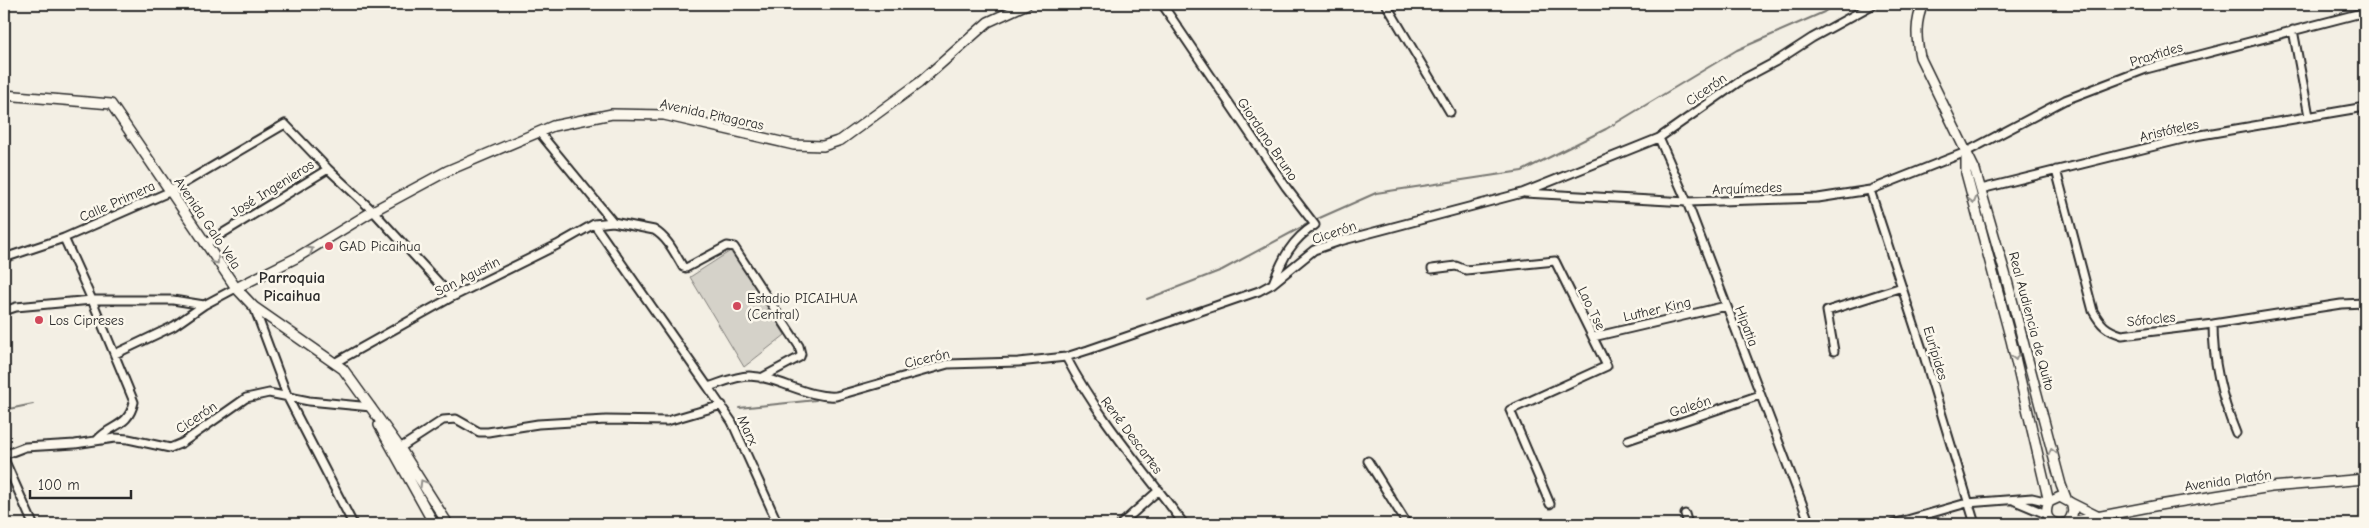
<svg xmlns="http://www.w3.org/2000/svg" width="2369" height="528" viewBox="0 0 2369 528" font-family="'Comic Neue',sans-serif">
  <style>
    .green { fill: #d5d2c9; stroke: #807e7a }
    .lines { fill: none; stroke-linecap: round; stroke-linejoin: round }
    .stream { stroke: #787772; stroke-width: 2 }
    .street-casing { stroke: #2b2b2b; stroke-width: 11 }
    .secondary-casing { stroke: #2b2b2b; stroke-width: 12 }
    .street { stroke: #fbf7ec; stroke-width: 7 }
    .secondary { stroke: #fbf7ec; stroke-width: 9 }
    .oneway { stroke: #93918c }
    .poi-dot { fill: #d1495b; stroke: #fbf7ec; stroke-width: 2 }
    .labels { text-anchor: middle; stroke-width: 5; stroke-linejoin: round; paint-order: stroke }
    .street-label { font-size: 14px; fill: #2b2b2b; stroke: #fbf7ec }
    .poi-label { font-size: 14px; fill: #2b2b2b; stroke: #fbf7ec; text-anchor: start }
    .quarter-label { font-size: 16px; font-weight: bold; fill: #2b2b2b; stroke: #fbf7ec }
  </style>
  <rect width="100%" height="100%" fill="#f3efe4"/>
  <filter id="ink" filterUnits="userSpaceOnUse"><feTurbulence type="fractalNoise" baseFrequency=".02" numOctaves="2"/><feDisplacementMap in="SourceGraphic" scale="10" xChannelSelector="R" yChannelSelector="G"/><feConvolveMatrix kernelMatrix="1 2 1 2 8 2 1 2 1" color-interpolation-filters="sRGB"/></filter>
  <g filter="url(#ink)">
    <!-- green -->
    <path class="green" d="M732 250 785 335 744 367 690 277Z"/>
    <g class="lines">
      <!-- stream -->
      <path class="stream" d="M1315 220 1376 193 1522 171 1606 129 1737 50 1824 12 1835 4
        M1147 299 1222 270 1311 222
        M739 408 816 400
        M4 410 33 404"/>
      <!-- street casing -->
      <g class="street-casing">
        <path id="street" d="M1162 4 1286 187 1315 225C1291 240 1283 258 1273 283
          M1386 4 1450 112
          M2293 30 2309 116
          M539 132 613 222
          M1659 138 1687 202 1810 524
          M2056 170 2093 311C2101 325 2106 330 2122 335L2213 324 2341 304 2365 303
          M1981 189 2195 136 2365 107
          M1870 190 1921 346 1975 524
          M1525 193 1687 202 1818 198 1870 190 1966 152 2065 100 2146 69 2365 12
          M594 224 708 387
          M64 238 92 300 134 402C128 428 112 423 97 440
          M205 244 328 169
          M4 258 64 238 169 192 285 124 328 169 373 211 452 297
          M1432 269 1456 266 1466 270 1555 261 1607 366 1510 410 1550 504
          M254 307 288 398 353 524
          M4 311 16 307 92 300H173L204 305 236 288
          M2213 324C2213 363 2221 397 2236 433
          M1593 337 1726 306
          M1834 351 1827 311 1902 287
          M115 354 174 326 204 305
          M1066 357C1098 418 1143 469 1184 524
          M336 362 452 297 557 245 594 224 613 222 654 230C668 238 675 254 683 267L686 268 727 246 734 247 799 346 801 354 800 357 761 378
          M1628 440 1760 395
          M400 448 443 420 456 419 479 432H488L538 424 606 420 667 421 722 405
          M4 455 25 447 75 444 115 438 128 439 170 448 182 443 246 398 269 393 309 401 371 407
          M4 459 33 524
          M1368 461 1407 524
          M2015 501 2046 514
          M1685 514 1688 524
          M778 524 732 422 708 387C721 383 736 376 749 376 779 377 806 398 836 396L948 364 1018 362 1066 357 1088 350 1259 291 1272 284 1314 250 1340 241 1522 193 1659 138 1743 79 1775 62 1812 38 1874 4
          M1121 524 1159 490
          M1893 524 1967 503 2032 498 2049 502"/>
      </g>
      <!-- secondary casing -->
      <g class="secondary-casing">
        <path id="secondary" d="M1923 4C1915 22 1916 38 1920 57L1975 170 2005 273 2061 485 2066 498
          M4 95 111 104 236 288 254 307 343 369 400 448 448 524
          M1966 155V173L2011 340 2049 502
          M236 288 296 258 373 211 447 171 553 126 612 114 664 115 794 145 823 146 841 140 919 83 988 22 1027 4
          M379 425 434 524
          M2071 503 2097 516
          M2059 524C2046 522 2044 512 2049 502L2060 497 2071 503C2074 511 2073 515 2068 522
          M2060 524 2159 505 2271 487 2365 479"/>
      </g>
      <!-- street -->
      <use href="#street" class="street"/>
      <!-- secondary -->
      <use href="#secondary" class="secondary"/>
    </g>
    <!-- one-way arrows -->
    <defs><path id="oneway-chevron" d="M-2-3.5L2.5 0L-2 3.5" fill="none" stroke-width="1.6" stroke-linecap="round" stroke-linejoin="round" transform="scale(1.25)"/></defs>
    <g class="oneway">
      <use href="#oneway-chevron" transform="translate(1973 200) rotate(75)"/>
      <use href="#oneway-chevron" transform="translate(310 250) rotate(-30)"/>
      <use href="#oneway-chevron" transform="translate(216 261) rotate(55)"/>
      <use href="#oneway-chevron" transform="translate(2015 357) rotate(77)"/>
      <use href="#oneway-chevron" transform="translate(2052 452) rotate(-104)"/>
      <use href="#oneway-chevron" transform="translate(423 483) rotate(-121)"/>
    </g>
  </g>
  <!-- markers -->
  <g class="poi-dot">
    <circle cx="329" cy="246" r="5"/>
    <circle cx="737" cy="306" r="5"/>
    <circle cx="39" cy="320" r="5"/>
  </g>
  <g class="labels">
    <!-- street labels -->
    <g class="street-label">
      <text transform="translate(2156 54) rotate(-17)" y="5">Praxtides</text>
      <text transform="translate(1706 89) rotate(-35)" y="5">Cicerón</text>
      <text transform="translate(712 114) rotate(12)" y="5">Avenida Pitagoras</text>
      <text transform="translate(2169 130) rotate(-13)" y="5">Aristóteles</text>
      <text transform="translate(1268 139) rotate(56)" y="5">Giordano Bruno</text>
      <text transform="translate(272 188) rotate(-32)" y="5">José Ingenieros</text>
      <text transform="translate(1747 188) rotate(-2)" y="5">Arquímedes</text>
      <text transform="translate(117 201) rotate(-24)" y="5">Calle Primera</text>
      <text transform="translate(208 223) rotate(56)" y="5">Avenida Galo Vela</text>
      <text transform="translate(1334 232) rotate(-19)" y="5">Cicerón</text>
      <text transform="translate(467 276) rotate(-27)" y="5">San Agustin</text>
      <text transform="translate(1592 308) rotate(64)" y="5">Lao Tse</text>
      <text transform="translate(1657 309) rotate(-13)" y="5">Luther King</text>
      <text transform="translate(2151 319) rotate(-6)" y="5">Sófocles</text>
      <text transform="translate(2032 321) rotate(75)" y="5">Real Audiencia de Quito</text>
      <text transform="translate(1747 326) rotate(69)" y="5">Hipatia</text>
      <text transform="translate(1936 353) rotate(73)" y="5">Eurípides</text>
      <text transform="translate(927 358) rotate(-13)" y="5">Cicerón</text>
      <text transform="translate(1690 406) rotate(-18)" y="5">Galeón</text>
      <text transform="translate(196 417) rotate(-34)" y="5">Cicerón</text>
      <text transform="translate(748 430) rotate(65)" y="5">Marx</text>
      <text transform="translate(1132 435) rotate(53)" y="5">René Descartes</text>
      <text transform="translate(2228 480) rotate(-8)" y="5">Avenida Platón</text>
    </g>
    <!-- poi labels -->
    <g class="poi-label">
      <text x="339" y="251">GAD Picaihua</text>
      <text x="747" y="303">Estadio PICAIHUA<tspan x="747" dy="16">(Central)</tspan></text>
      <text x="49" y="325">Los Cipreses</text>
    </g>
    <!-- quarter labels -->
    <g class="quarter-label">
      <text x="292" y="283">Parroquia<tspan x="292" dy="18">Picaihua</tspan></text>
    </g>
  </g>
  <!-- margin -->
  <rect width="2369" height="528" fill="none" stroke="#fbf7ec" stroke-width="20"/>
  <rect x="10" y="10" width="2349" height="508" fill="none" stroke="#2b2b2b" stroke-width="2" filter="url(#ink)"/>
  <!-- scale -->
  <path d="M30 490v8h101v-8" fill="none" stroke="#2b2b2b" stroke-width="2.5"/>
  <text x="38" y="490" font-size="15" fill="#2b2b2b" stroke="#fbf7ec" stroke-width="4" paint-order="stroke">100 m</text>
</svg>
